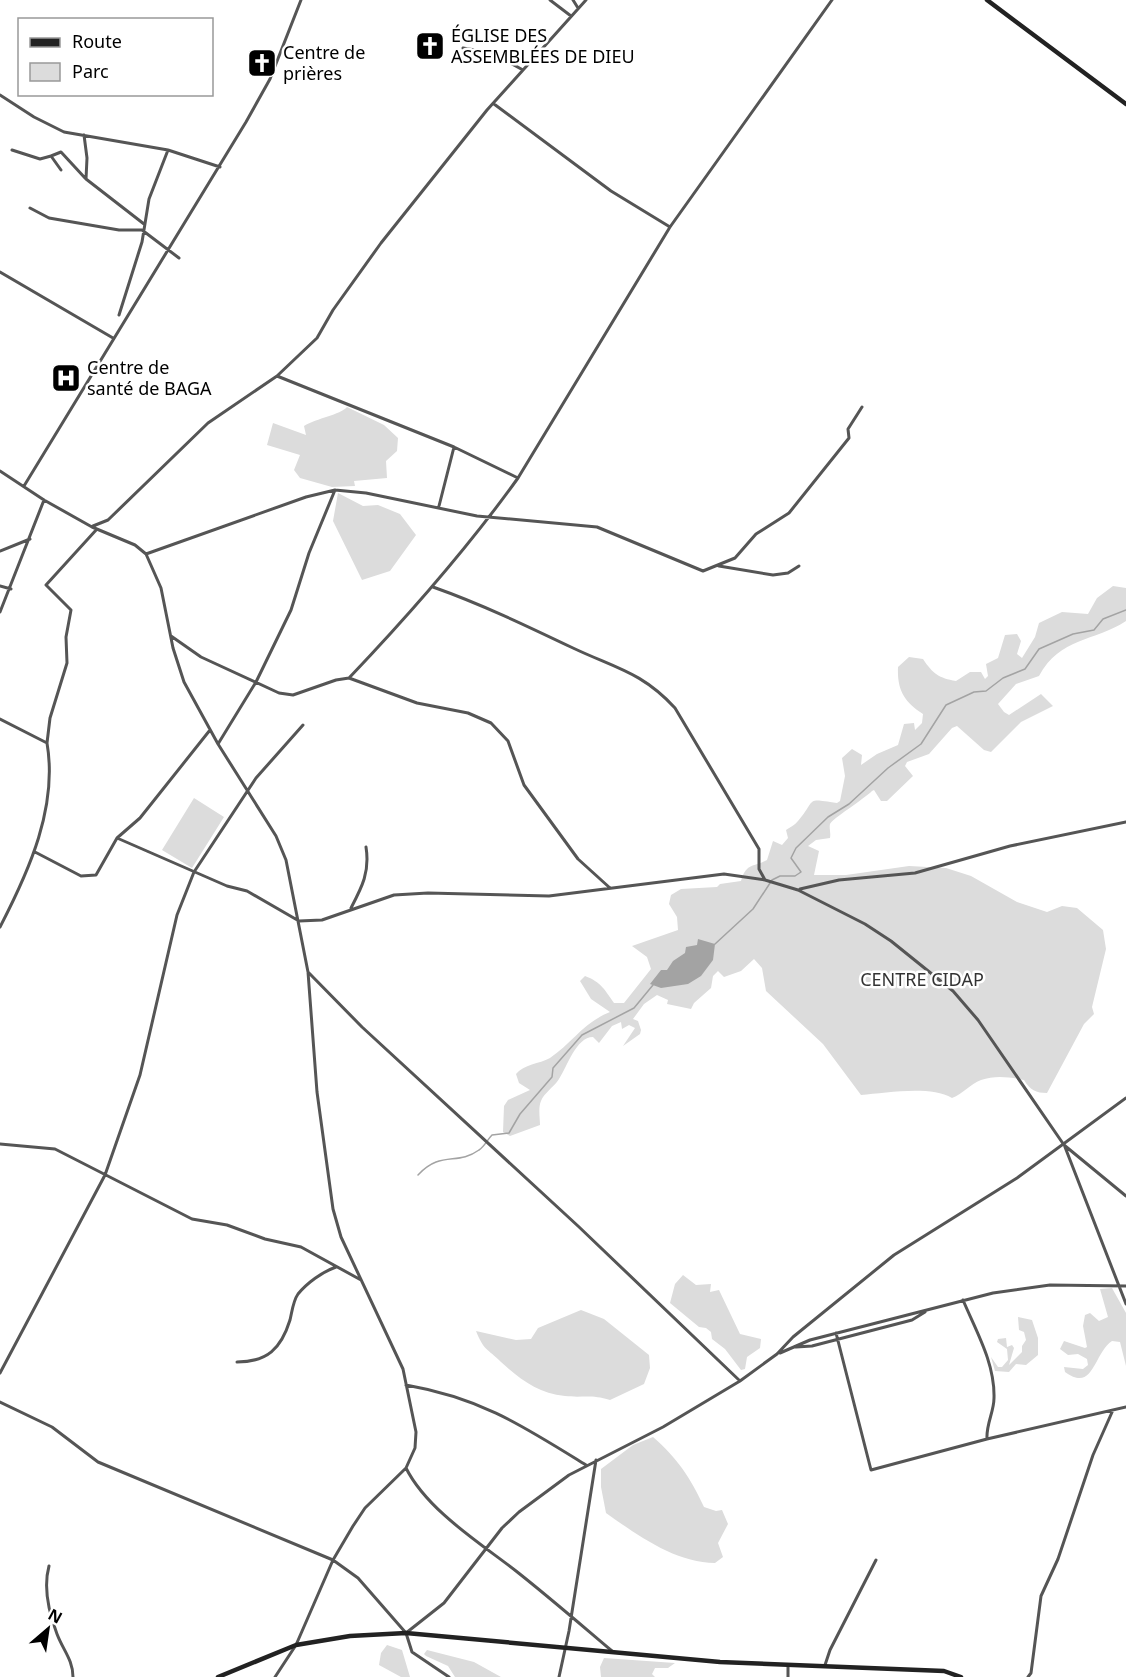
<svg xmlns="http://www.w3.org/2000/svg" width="1126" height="1677" viewBox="0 0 1126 1677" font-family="'Noto Sans',sans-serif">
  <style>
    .green { fill: #dcdcdc }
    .water { fill: #a3a3a3 }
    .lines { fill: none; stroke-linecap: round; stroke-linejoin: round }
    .stream { stroke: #a3a3a3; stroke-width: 1.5 }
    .street { stroke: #555; stroke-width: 3 }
    .secondary { stroke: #222; stroke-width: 4.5 }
    .labels { text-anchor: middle; stroke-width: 5; stroke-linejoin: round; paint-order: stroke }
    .poi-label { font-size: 18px; fill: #000; stroke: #fff; text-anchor: start }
    .park-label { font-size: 18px; fill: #333; stroke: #fff }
  </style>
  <rect width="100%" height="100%" fill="#fff"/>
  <!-- green -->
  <path class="green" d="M347 407 384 425 398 438 397 451 386 461 387 478 354 481 355 486 332 487 300 478 294 470 300 455 267 445 273 423 306 435 304 426C317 418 340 415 347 407Z
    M338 493 363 506 378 505 400 514 416 535 390 571 362 580 333 521Z
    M1113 586 1126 588V621C1094 642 1060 637 1039 676L1016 684 998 704 1004 712 1009 715 1041 694 1053 706 1021 722 991 752 984 750 957 726 952 728 929 754 907 762 905 766 913 776 887 801H881L874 790 872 791C864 799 832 819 830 824 829 828 831 833 830 838L816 840 808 846 819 851 814 875H846L909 866 946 868 971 876 1017 902 1047 912 1062 906 1077 908 1103 930 1106 949 1092 1007 1094 1014 1084 1024 1047 1093C1036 1093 1030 1090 1024 1080 1010 1077 995 1075 981 1080 970 1084 963 1094 952 1098 930 1085 886 1093 861 1095L823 1044 766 991 762 968 754 959 741 971 724 977 718 971 713 976 711 988 694 1003 691 1009 667 1004 668 1000 657 995 644 1004 633 1019 638 1021 641 1030 640 1034 623 1046 635 1028 629 1025 622 1029 621 1022 612 1026 599 1043 593 1037C576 1037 567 1067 559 1079 554 1087 544 1093 541 1101 538 1108 540 1118 540 1125L510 1136 503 1132 504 1106 508 1100 530 1090 519 1083 516 1074C524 1064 539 1064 550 1058 572 1043 584 1022 610 1012L591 999 580 981 585 976C601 982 605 990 614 1003H624L651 969 647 957 632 946 678 930 677 917 669 904 671 895 681 889 717 887 720 884 741 881C746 863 753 867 767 860L773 841 782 845 788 838 786 830C790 827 795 825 798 821 817 799 804 798 837 803L840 801 845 776 842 758 852 749 862 755 861 765 877 754 898 745 904 724 914 723 915 730 922 723 923 714C904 702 897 690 898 667L909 657 923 659C933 674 939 678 956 681L970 672H981L985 679 988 676 986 664 998 658 1005 635 1017 634 1021 641 1017 654 1022 658 1035 637 1039 623 1062 612 1088 614 1097 598Z
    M194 798 224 817 192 868 162 850Z
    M683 1275 696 1285 711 1284 710 1292 719 1290 740 1334 761 1339 760 1348 747 1357 745 1369 741 1370 725 1349 712 1339 711 1332 706 1328 699 1327 670 1303 675 1284Z
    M1112 1288 1126 1313V1366L1120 1342 1112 1341C1093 1354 1094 1393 1065 1372L1064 1367 1083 1369 1088 1365 1087 1359 1078 1354 1068 1355 1060 1349 1064 1341 1085 1348 1087 1347 1083 1326 1085 1315 1090 1313 1099 1321 1108 1317 1100 1289Z
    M581 1310 604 1319 649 1355 650 1368 644 1384 610 1400C591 1394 583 1398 565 1396 538 1393 521 1380 501 1362 487 1348 484 1351 476 1331L516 1340 531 1339 538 1328Z
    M1018 1317 1032 1320 1038 1338V1355L1026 1365 1016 1364 1009 1372 995 1371 991 1357 998 1367H1002L1008 1360 1007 1349 997 1342 998 1339 1006 1338 1007 1347 1012 1345 1014 1348 1009 1365 1022 1352V1346L1026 1340 1024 1332 1019 1330Z
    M653 1437C678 1459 690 1477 704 1507L716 1511 722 1510 728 1524 718 1543 723 1557 715 1563C676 1563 637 1535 606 1513L601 1487V1469L633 1445Z
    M387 1645 402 1650 410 1677H401L379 1665 381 1653Z
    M427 1650 474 1662 501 1677H455L448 1666 426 1656 424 1654Z
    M604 1658 675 1663 668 1668H655L652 1674 655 1677H601L600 1667Z"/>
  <!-- water -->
  <path class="water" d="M698 939 715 944 713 960 701 976 688 984 661 988 650 984 661 970H667L673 961 685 953 686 947 697 945Z"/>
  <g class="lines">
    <!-- stream -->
    <path class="stream" d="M715 944 753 909 772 880 780 876H795L801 872 791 858 796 848 828 817 849 804 888 768 921 744 946 705 974 692 986 691 1003 678 1025 669 1039 649 1073 634 1094 630 1103 619 1126 610
      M418 1175C441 1150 457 1166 479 1150 484 1147 488 1139 492 1135L509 1133 520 1114 552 1077 553 1068 582 1035 634 1008 653 985"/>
    <!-- street -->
    <path class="street" d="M550 0 571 16
      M573 0 578 8
      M463 48 492 53 523 70
      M0 95 34 117 64 132 168 150 220 167
      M494 104 611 191 670 227
      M84 135 87 158 86 179 144 224
      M12 150 40 159 51 156
      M61 170 51 156 61 152 85 178
      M30 208 49 218 119 230H142L179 258
      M0 272 113 338
      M119 315 142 242 149 199 168 150
      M277 376 454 447 518 478
      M0 471 44 500 92 527 135 545 146 554 161 588 173 648 184 682 218 744 276 836 286 860 308 972 317 1092 333 1209 341 1237 403 1369 416 1432 415 1448 406 1468 365 1508 353 1526 333 1560 296 1645 275 1677
      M24 486 246 122 270 79 301 0
      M439 506 454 447
      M93 526 108 520 208 423 277 376 317 338 333 310 381 243 487 110 586 0
      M0 551 30 539
      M146 554 306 497 335 490 366 493 477 516 597 527 703 571 735 558 756 534 789 513 849 438 848 429 862 407
      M719 566 773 575 788 573 799 566
      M0 586 11 589
      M433 587C481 604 527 626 573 648 615 668 642 672 675 708L759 849V869L765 880
      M0 612 44 500
      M171 636 201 657 279 693 293 695 336 680 349 678 417 703 468 713 491 723 508 741 524 785 578 859 610 888
      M349 678C409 615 467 549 518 478L670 227 832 0
      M0 719 47 743C58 807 29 871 0 927
      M47 743 50 718 67 663 66 637 71 610 46 585 97 529
      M218 744 256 682 291 610 309 553 335 490
      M117 838 227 886 247 891 299 921 322 920 394 895 428 893 549 896 724 874 765 880 798 890 865 924 891 941 953 991 978 1020 1064 1145 1126 1196
      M35 852 81 876 96 875 117 838 140 818 210 730
      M800 889 839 880 915 873 1010 846 1126 822
      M351 908C362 887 370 872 366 847
      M308 972 362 1027 578 1226 740 1381
      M0 1144 55 1149 192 1219 227 1225 265 1239 301 1247 361 1280
      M1065 1147 1126 1304
      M963 1300C976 1331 995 1363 994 1398 994 1412 986 1424 987 1439
      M836 1333 871 1470 987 1439 1126 1407
      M796 1347 812 1346 912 1320 925 1312
      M780 1353 810 1340 993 1293 1050 1285 1126 1286
      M237 1362C267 1362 281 1349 290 1320 292 1312 293 1301 298 1294 307 1283 322 1272 336 1267
      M0 1373 105 1175 140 1075 177 915 194 872 256 778 303 725
      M406 1385C481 1398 523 1426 586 1465
      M0 1402 52 1427 98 1462 333 1560 358 1578 406 1633 412 1652 449 1677
      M406 1468C427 1510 480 1543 516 1571 549 1597 580 1624 612 1651
      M49 1566C43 1588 49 1613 57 1634 63 1650 73 1660 73 1677
      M406 1633 444 1603 502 1528 519 1512 569 1475 663 1427 740 1381 777 1354 793 1337 894 1255 1017 1178 1126 1098
      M825 1665 830 1650 876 1560
      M559 1677 569 1631 596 1460
      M788 1677V1666
      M1028 1677 1031 1673 1041 1596 1058 1559 1093 1455 1113 1410"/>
    <!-- secondary -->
    <path class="secondary" d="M987 0 1126 104
      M218 1677 296 1645 350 1636 406 1633 720 1662 944 1671 961 1677"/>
  </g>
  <!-- icons -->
  <defs>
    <g id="church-square" transform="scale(1.5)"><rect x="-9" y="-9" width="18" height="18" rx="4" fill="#000" stroke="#fff"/><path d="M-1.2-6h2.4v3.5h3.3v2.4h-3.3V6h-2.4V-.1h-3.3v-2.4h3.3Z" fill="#fff"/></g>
    <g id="hospital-square" transform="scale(1.5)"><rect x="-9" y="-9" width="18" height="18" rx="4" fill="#000" stroke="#fff"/><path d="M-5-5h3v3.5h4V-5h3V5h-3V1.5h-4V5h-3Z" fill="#fff"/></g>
  </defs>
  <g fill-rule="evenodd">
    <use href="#church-square" x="430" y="46"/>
    <use href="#church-square" x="262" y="63"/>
    <use href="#hospital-square" x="66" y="378"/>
  </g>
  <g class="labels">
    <!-- poi labels -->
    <g class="poi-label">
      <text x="451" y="42">ÉGLISE DES<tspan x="451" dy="21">ASSEMBLÉES DE DIEU</tspan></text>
      <text x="283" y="59">Centre de<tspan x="283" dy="21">prières</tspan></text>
      <text x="87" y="374">Centre de<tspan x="87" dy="21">santé de BAGA</tspan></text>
    </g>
    <!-- park labels -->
    <g class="park-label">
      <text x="922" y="986">CENTRE CIDAP</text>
    </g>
  </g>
  <!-- legend -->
  <rect x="18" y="18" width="195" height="78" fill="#ffffff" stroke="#999999" stroke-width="1.5"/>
  <rect x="30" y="38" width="30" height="9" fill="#222222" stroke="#999999" stroke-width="1.5"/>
  <text x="72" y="48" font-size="18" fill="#000000">Route</text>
  <rect x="30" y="63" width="30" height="18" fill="#dcdcdc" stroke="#999999" stroke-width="1.5"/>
  <text x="72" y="78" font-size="18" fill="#000000">Parc</text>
  <!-- north arrow -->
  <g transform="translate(48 1629) rotate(29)" stroke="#ffffff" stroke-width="4.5" paint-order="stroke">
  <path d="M0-4.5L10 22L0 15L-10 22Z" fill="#000000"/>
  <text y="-9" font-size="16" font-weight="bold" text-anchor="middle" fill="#000000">N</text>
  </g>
</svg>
